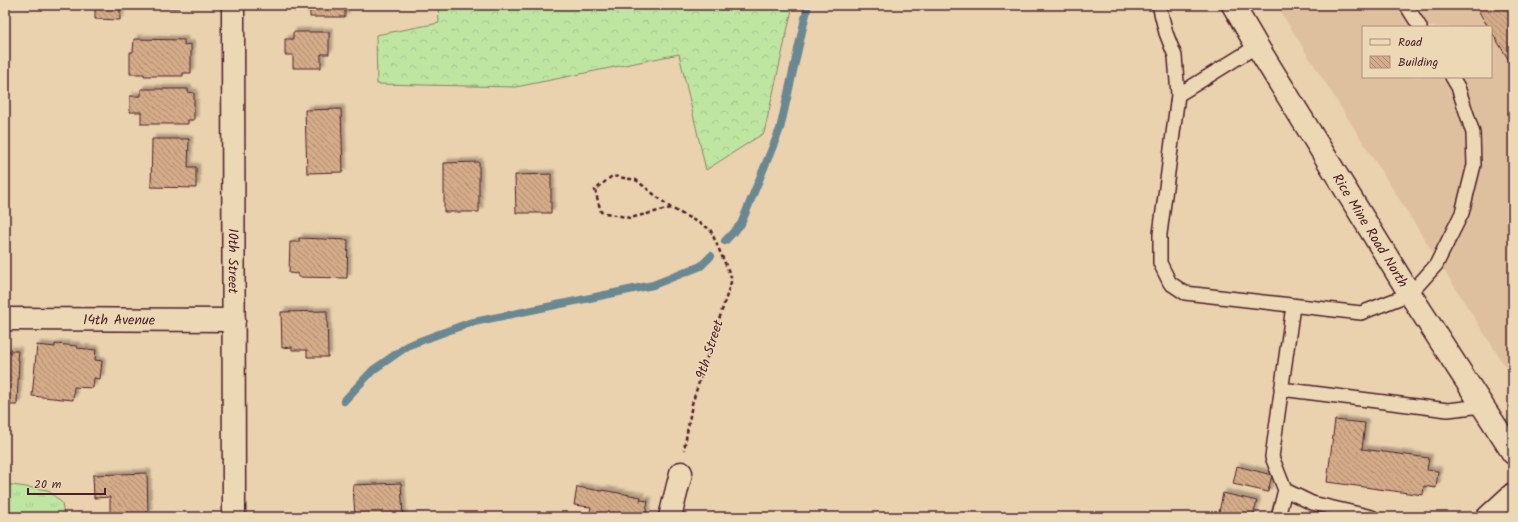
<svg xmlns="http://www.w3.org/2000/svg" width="1518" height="522" viewBox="0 0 1518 522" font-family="Kalam,sans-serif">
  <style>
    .built { fill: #dec09f; fill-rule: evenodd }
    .forest { fill: url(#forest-crowns); stroke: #848266 }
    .park { fill: url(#park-tufts); stroke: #848266 }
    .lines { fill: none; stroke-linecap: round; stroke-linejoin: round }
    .stream { stroke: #698892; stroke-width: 8 }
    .building { fill: url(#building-back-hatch); stroke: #4a1f2b; filter: url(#shadow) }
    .service-casing { stroke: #4a1f2b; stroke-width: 16 }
    .minor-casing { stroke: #4a1f2b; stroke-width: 25 }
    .secondary-casing { stroke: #4a1f2b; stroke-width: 25 }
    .path { stroke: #4a1f2b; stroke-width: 2.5; stroke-dasharray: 4 3; stroke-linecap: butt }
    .service { stroke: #edd8b6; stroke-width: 13 }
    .minor { stroke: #edd8b6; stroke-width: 22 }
    .secondary { stroke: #edd8b6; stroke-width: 22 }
    .labels { text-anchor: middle; stroke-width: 3; stroke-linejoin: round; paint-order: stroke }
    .street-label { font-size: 14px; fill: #4a1f2b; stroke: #edd8b6 }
  </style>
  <defs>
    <pattern id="forest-crowns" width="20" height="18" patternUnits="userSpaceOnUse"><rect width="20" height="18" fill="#bee6a1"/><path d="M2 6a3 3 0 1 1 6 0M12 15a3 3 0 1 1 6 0" fill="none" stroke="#a5c58b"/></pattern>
    <pattern id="park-tufts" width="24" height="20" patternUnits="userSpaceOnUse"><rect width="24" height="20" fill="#bee6a1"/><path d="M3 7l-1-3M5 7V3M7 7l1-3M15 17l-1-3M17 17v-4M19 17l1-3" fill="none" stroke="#a5c58b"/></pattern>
    <pattern id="building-back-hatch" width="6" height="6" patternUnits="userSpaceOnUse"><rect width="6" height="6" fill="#d4ac89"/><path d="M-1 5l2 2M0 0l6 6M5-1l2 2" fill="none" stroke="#ae8b70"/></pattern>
    <filter id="shadow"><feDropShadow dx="3.5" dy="-3.5" stdDeviation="1" flood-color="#0004"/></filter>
  </defs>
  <rect width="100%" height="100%" fill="#ebd2af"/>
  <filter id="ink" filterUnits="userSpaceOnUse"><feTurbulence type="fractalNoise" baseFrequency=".025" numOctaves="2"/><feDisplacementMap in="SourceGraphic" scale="8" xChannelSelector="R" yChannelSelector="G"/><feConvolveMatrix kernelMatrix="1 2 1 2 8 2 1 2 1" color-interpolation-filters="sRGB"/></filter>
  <g filter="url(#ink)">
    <!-- built -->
    <path class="built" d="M1276 5H1513V379ZM1363 27H1491V77H1363Z"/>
    <!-- forest -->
    <path class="forest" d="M438 5H793L764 133 706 170 679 54 516 87 377 84 376 35 439 23Z"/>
    <!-- park -->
    <path class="park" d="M5 484 48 490 62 503 64 517H5Z"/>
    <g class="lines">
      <!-- stream -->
      <path class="stream" d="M725 241 741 224 780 129 808 5
        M344 401 373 370 409 345 469 323 653 285 701 266 711 256"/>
    </g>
    <!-- building -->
    <path class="building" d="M95 5H120V20L95 19Z
      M137 5H180V8H137Z
      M285 5H345V17H310V11H293L294 7 285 6Z
      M1475 5H1513V67L1491 31V27H1488Z
      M293 32H329V54H321V68H293V55H285V39H293Z
      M134 39 184 40V45L191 44V73H183V76H144V74H130V52H133Z
      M141 89H188V92L194 93V120H188V124H141V112H130V96H141Z
      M341 109 343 172 307 173 305 110Z
      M152 139H189L188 167H196V188L151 187Z
      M479 162V212H444V163Z
      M551 174V213H516L515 175Z
      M299 238 348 240 347 278 298 277V274L289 273 290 242H299Z
      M327 311 328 357H307V350H292V347L282 348 281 312Z
      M55 344 77 346V348L96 350 95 360 102 361 100 379 94 378 93 388 74 387 73 400 32 396 37 345 55 347Z
      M5 351H18L17 360H19L17 405H5Z
      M1335 420 1365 423 1362 449 1429 458 1427 470 1438 471 1436 488 1424 486 1423 495 1327 482Z
      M1237 466 1272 475 1268 492 1233 484Z
      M147 473 148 513 110 515V497L94 498 93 475Z
      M401 483 403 517H355L353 485Z
      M577 487 602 491V490L641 497 640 500 648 501 645 517H589L591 507 574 505Z
      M1223 493 1257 501 1253 517H1218Z"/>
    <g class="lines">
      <!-- service casing -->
      <g class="service-casing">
        <path id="service" d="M1159 5 1166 33 1175 56 1178 95 1160 234V263L1170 283 1185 293 1361 313 1410 294 1436 265 1462 213 1474 165 1473 133 1458 87 1452 77
          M1406 5 1420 27
          M1178 95 1257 46
          M1281 389 1448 410 1482 406
          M1285 490 1312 503 1372 517
          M1278 517 1285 490 1272 457 1293 306"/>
      </g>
      <!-- minor casing -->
      <g class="minor-casing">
        <g id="minor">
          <path id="s1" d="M233 5 234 517"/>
          <path id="s2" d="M5 319 234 320"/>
          <path d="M670 517 681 473"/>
          <path d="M1488 517 1513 494"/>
        </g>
      </g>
      <!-- secondary casing -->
      <g class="secondary-casing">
        <g id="secondary">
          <path id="s3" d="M1233 5 1257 46 1410 294 1513 453"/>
        </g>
      </g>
      <!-- path -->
      <path class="path" d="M671 208 630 218 601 212 595 190 612 176 636 180 671 208 710 229 732 279 692 404 684 450"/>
      <!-- service -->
      <use href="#service" class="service"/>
      <!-- minor -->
      <use href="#minor" class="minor"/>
      <!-- secondary -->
      <use href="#secondary" class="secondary"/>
    </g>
  </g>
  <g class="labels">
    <!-- street labels -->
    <g class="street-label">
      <text dy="5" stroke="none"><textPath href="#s3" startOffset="264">Rice Mine Road North</textPath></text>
      <text dy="5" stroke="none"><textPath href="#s1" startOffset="256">10th Street</textPath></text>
      <text dy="5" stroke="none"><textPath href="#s2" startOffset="114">14th Avenue</textPath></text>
      <text transform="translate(709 349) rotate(-72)" y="5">9th Street</text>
    </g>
  </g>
  <!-- margin -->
  <rect width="1518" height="522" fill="none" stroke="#edd8b6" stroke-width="20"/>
  <rect x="10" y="10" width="1498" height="502" fill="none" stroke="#4a1f2b" stroke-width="1.5" filter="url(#ink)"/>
  <!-- legend -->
  <rect x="1362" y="26" width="130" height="52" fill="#edd8b6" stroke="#ac8e7e"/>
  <rect x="1370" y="39" width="20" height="6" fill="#edd8b6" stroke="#ac8e7e"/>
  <text x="1398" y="46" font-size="12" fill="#4a1f2b">Road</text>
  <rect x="1370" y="56" width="20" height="12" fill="url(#building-back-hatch)" stroke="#ac8e7e"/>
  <text x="1398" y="66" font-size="12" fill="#4a1f2b">Building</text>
  <!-- scale -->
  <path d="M28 488v6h77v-6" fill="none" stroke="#4a1f2b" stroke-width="2"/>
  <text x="34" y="488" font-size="12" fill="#4a1f2b" stroke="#edd8b6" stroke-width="3" paint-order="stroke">20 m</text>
</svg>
